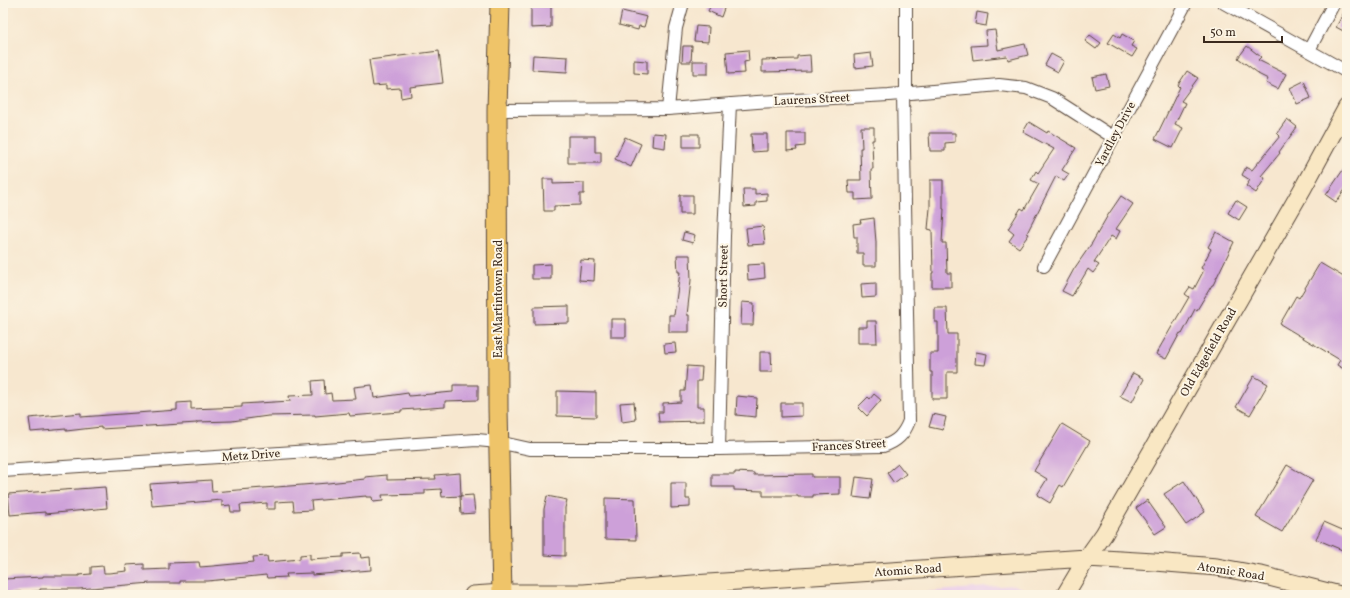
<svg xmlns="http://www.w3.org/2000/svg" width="1350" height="598" viewBox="0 0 1350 598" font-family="Vollkorn,serif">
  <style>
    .built { fill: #ecd1ea }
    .building { fill: #cda0d9 }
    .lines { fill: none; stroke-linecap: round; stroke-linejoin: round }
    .street-casing { stroke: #574639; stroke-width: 14 }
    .secondary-casing { stroke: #574639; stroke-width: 19 }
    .primary-casing { stroke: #574639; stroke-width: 21 }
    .street { stroke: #fff; stroke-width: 12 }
    .secondary { stroke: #f9e7c3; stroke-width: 17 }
    .primary { stroke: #efc469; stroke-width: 19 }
    .labels { text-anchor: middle; stroke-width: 4; stroke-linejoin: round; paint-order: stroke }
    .street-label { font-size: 12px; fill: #3b2a1e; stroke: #fcf5e5 }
  </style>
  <rect width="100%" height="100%" fill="#fcf5e5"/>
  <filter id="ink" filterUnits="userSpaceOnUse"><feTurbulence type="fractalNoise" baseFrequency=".025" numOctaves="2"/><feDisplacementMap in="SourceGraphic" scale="8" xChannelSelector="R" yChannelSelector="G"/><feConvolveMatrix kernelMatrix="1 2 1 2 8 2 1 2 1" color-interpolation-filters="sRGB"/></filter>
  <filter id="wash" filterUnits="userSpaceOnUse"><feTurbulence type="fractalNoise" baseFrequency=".012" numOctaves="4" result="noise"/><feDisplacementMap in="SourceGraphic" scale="16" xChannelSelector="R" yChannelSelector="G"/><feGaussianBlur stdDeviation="0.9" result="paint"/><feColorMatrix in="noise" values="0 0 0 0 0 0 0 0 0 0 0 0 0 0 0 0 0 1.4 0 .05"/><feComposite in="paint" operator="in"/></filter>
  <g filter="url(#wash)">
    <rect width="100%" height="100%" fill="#f7e7cf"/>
    <!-- built -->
    <path class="built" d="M1013 585 1034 592 1036 595H886Z"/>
    <g id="blocks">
      <!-- building -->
      <path class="building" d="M531 3H551V27L531 28Z
        M712 3H726L721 17 708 11Z
        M1347 7V33L1336 27Z
        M622 11 647 17 644 27 639 26 638 30 619 25Z
        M977 12 988 14 986 26 975 24Z
        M696 26 709 27 708 42 694 41Z
        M995 30 998 50 1025 44 1028 55 1008 60 1007 56 973 60 971 46 987 45 986 31Z
        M1114 34 1120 38 1122 34 1134 41 1131 46 1137 49 1132 57 1108 43Z
        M1090 35 1101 43 1096 49 1085 41Z
        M683 46H692L691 62H682Z
        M1247 46 1261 57 1258 60 1286 74 1278 89 1266 83 1268 79 1258 74V73L1238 58Z
        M748 50 749 61 744 62 745 73 728 74 726 52Z
        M439 51 443 83 410 87 411 96 401 98 400 88 386 89V85L373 86 369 60Z
        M871 53 873 66 855 68 854 55Z
        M1051 54 1064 61 1058 72 1045 65Z
        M533 55 568 57 567 72 532 70Z
        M810 55 811 71 762 72V60L797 59V56Z
        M634 60 647 61V74L634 73Z
        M693 61H708V74H693Z
        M1187 71 1198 78 1181 101 1185 103 1175 124 1183 128 1173 148 1155 139 1180 87 1178 85Z
        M1106 74 1109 86 1095 89 1092 77Z
        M1304 81 1311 98 1297 104 1290 88Z
        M1287 119 1297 127 1279 152 1280 153 1261 176 1265 178 1256 193 1246 186 1250 180 1242 175 1246 167 1252 170 1280 136 1277 133Z
        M1029 122 1047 133 1048 131 1076 148 1062 170 1069 174 1064 181 1056 176 1027 233 1029 234 1019 248 1009 241 1014 234 1008 229 1021 208 1024 210 1039 184 1031 180 1036 171 1038 173 1054 149 1023 132Z
        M861 127H874V140H872L873 169H871L872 199 855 200V193H849L848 180H861L860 148H862Z
        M653 133 666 134 665 148 652 146Z
        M787 133H805V146L796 147 797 150 787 151Z
        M929 133H955V142L945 143V151H930Z
        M683 134H699V147H683Z
        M751 134H767V151L752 152Z
        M568 136H595V152H601V163H568Z
        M625 137 641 144 631 167 615 159Z
        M1347 164V187L1336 202 1326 195Z
        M543 179H553V184L584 183V194H580V205L554 206V211H544Z
        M930 180H943V209H944L942 243H946L947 273H951V287H932V273H933L932 230 928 229 930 208Z
        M743 189H755V194L767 193V201L756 202V206L744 207Z
        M680 195H693V214H680Z
        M1121 196 1133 204 1116 229 1120 231 1116 239 1111 236 1094 262 1099 265 1093 273 1088 269 1072 296 1062 291 1074 269 1092 243 1108 215Z
        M1236 200 1247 207 1239 220 1228 213Z
        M874 218 876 242V266H863V253H857V237H854L853 224 861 223 860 220Z
        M763 226 765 244 748 245 746 228Z
        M684 232 695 235 693 243 682 240Z
        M1216 232 1234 242 1213 285H1212L1197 310 1195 309 1182 334 1180 333 1166 359 1156 354 1189 297 1185 294 1190 287 1194 289 1204 270 1201 268 1211 249 1208 247Z
        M677 255H690L691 280 687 315H689V332H669V315H674L680 272H678Z
        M581 260 595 261 594 281 579 280Z
        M1320 263 1347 279V371L1337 365 1340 360 1280 324 1296 296 1299 298Z
        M551 264V279H532V265Z
        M764 264 765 278 748 280 747 265Z
        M876 283V297L862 298 861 284Z
        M742 302 754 303 753 325H741Z
        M569 306V323L534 324V307Z
        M935 308H947L948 334H957V372H947V399H932V372H930V353H938V322H935Z
        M611 319H626V337H611Z
        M867 321H876L877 343H858V327H867Z
        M675 343 676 352 665 353 664 344Z
        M760 352H771L772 372H760Z
        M976 352 987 354 985 365 975 364Z
        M687 366 702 367 701 381H697V407H704V421L659 422 658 412H663V403L681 402V391H685Z
        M1133 373 1144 379 1132 402 1120 396Z
        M1254 376 1268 384 1250 415 1236 407Z
        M324 380 325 394 331 393 332 400 356 399 354 387 372 385 374 398 408 393 409 396 453 392V385H478V400L445 401V407L401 410V412L350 416 349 413 315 416V415L268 416 232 421 197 422V423L101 429V427L66 431V429L31 432 29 418 81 413V417L177 410V403L191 402V409L242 407V404L290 401 289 396 313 395 312 381Z
        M557 391 596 392V417L557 416Z
        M874 394 881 400 867 416 858 407 868 397 870 399Z
        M737 396 757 398 756 417 736 415Z
        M634 402 636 420 622 422 620 403Z
        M781 403H802V416L781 417Z
        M933 414 946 417 943 430 929 427Z
        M1062 424 1090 441 1063 487 1060 485 1050 503 1037 495 1047 479 1034 471Z
        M898 464 906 474 894 483 887 473Z
        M1287 465 1313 480 1282 532 1256 517Z
        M735 472 754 473V475L812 474V477H840V494L813 495V497H798V496H763V491L734 490V487H712V474H735Z
        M460 473 461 496 442 497 441 489 425 490V494L382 495 383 501 373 502 372 497H366V496L311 501 312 510 294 511 293 501 275 502V509H267V503L240 505 241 512H231L230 505 222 506V500L152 506 150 484 211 480 212 492 328 483 365 479V477L387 475V480L436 479 435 475Z
        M856 477 873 479 870 499 853 497Z
        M1184 481 1205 512 1186 525 1164 494Z
        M671 483H686V499H690V507L671 508Z
        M105 487 107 508 45 514V512L10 515 8 494Z
        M473 495 475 513 461 514 460 496Z
        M547 496 567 500 565 508V556L544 555V509Z
        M605 498 635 499 636 540 605 539Z
        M1147 500 1166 527 1155 534 1136 508Z
        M1324 522 1347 532V552L1316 539Z
        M360 553 361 558 370 557 371 570 312 575V573L286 574 287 577 267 578 266 575 208 581H180V583H151L79 589H40V591L3 593V579L43 577V576H79V575L91 574V567L103 566 104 573H109L127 571 126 565 144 564V570L169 569V563L199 562 200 567 213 566 254 562 253 557 267 556 268 562 300 559V555L310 554V559L343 557V554Z"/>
    </g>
  </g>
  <g filter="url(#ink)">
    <use href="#blocks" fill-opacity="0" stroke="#574639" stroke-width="1"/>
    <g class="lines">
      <!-- street casing -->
      <g class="street-casing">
        <path id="street" d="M1224 3 1347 72
          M1309 50 1334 3
          M906 94V3
          M668 109 676 28 683 3
          M497 110 668 109 757 102 889 95 999 85 1026 88 1052 98 1113 137
          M1044 266 1186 3
          M719 449 724 236 730 104
          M3 471 477 440 498 442 530 449H719L883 446C897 442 904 434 909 421L903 94"/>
      </g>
      <!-- secondary casing -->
      <g class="secondary-casing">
        <path id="secondary" d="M473 595 502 593H584L693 584 1087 558 1154 562 1217 567 1261 575 1340 595
          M1065 595 1087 558 1104 534 1303 188 1347 107"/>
      </g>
      <!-- primary casing -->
      <g class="primary-casing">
        <path id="primary" d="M500 3 497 110 498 408 502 595"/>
      </g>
      <!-- street -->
      <use href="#street" class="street"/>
      <!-- secondary -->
      <use href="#secondary" class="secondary"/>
      <!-- primary -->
      <use href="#primary" class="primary"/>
    </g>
  </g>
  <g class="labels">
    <!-- street labels -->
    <g class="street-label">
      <text transform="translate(812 99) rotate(-3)" y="4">Laurens Street</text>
      <text transform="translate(1115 134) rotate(-62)" y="4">Yardley Drive</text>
      <text transform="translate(723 276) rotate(-89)" y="4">Short Street</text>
      <text transform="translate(498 299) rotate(-90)" y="4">East Martintown Road</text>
      <text transform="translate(1208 352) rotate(-60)" y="4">Old Edgefield Road</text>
      <text transform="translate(849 445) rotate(-3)" y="4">Frances Street</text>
      <text transform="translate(251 455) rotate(-4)" y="4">Metz Drive</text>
      <text transform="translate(908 570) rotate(-4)" y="4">Atomic Road</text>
      <text transform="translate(1231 571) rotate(9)" y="4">Atomic Road</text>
    </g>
  </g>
  <!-- margin -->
  <rect width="1350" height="598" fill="none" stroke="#fcf5e5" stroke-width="16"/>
  <!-- scale -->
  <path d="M1204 36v6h78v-6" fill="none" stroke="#3b2a1e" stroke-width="2"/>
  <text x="1210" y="36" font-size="12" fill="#3b2a1e" stroke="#fcf5e5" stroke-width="3" paint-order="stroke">50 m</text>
</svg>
